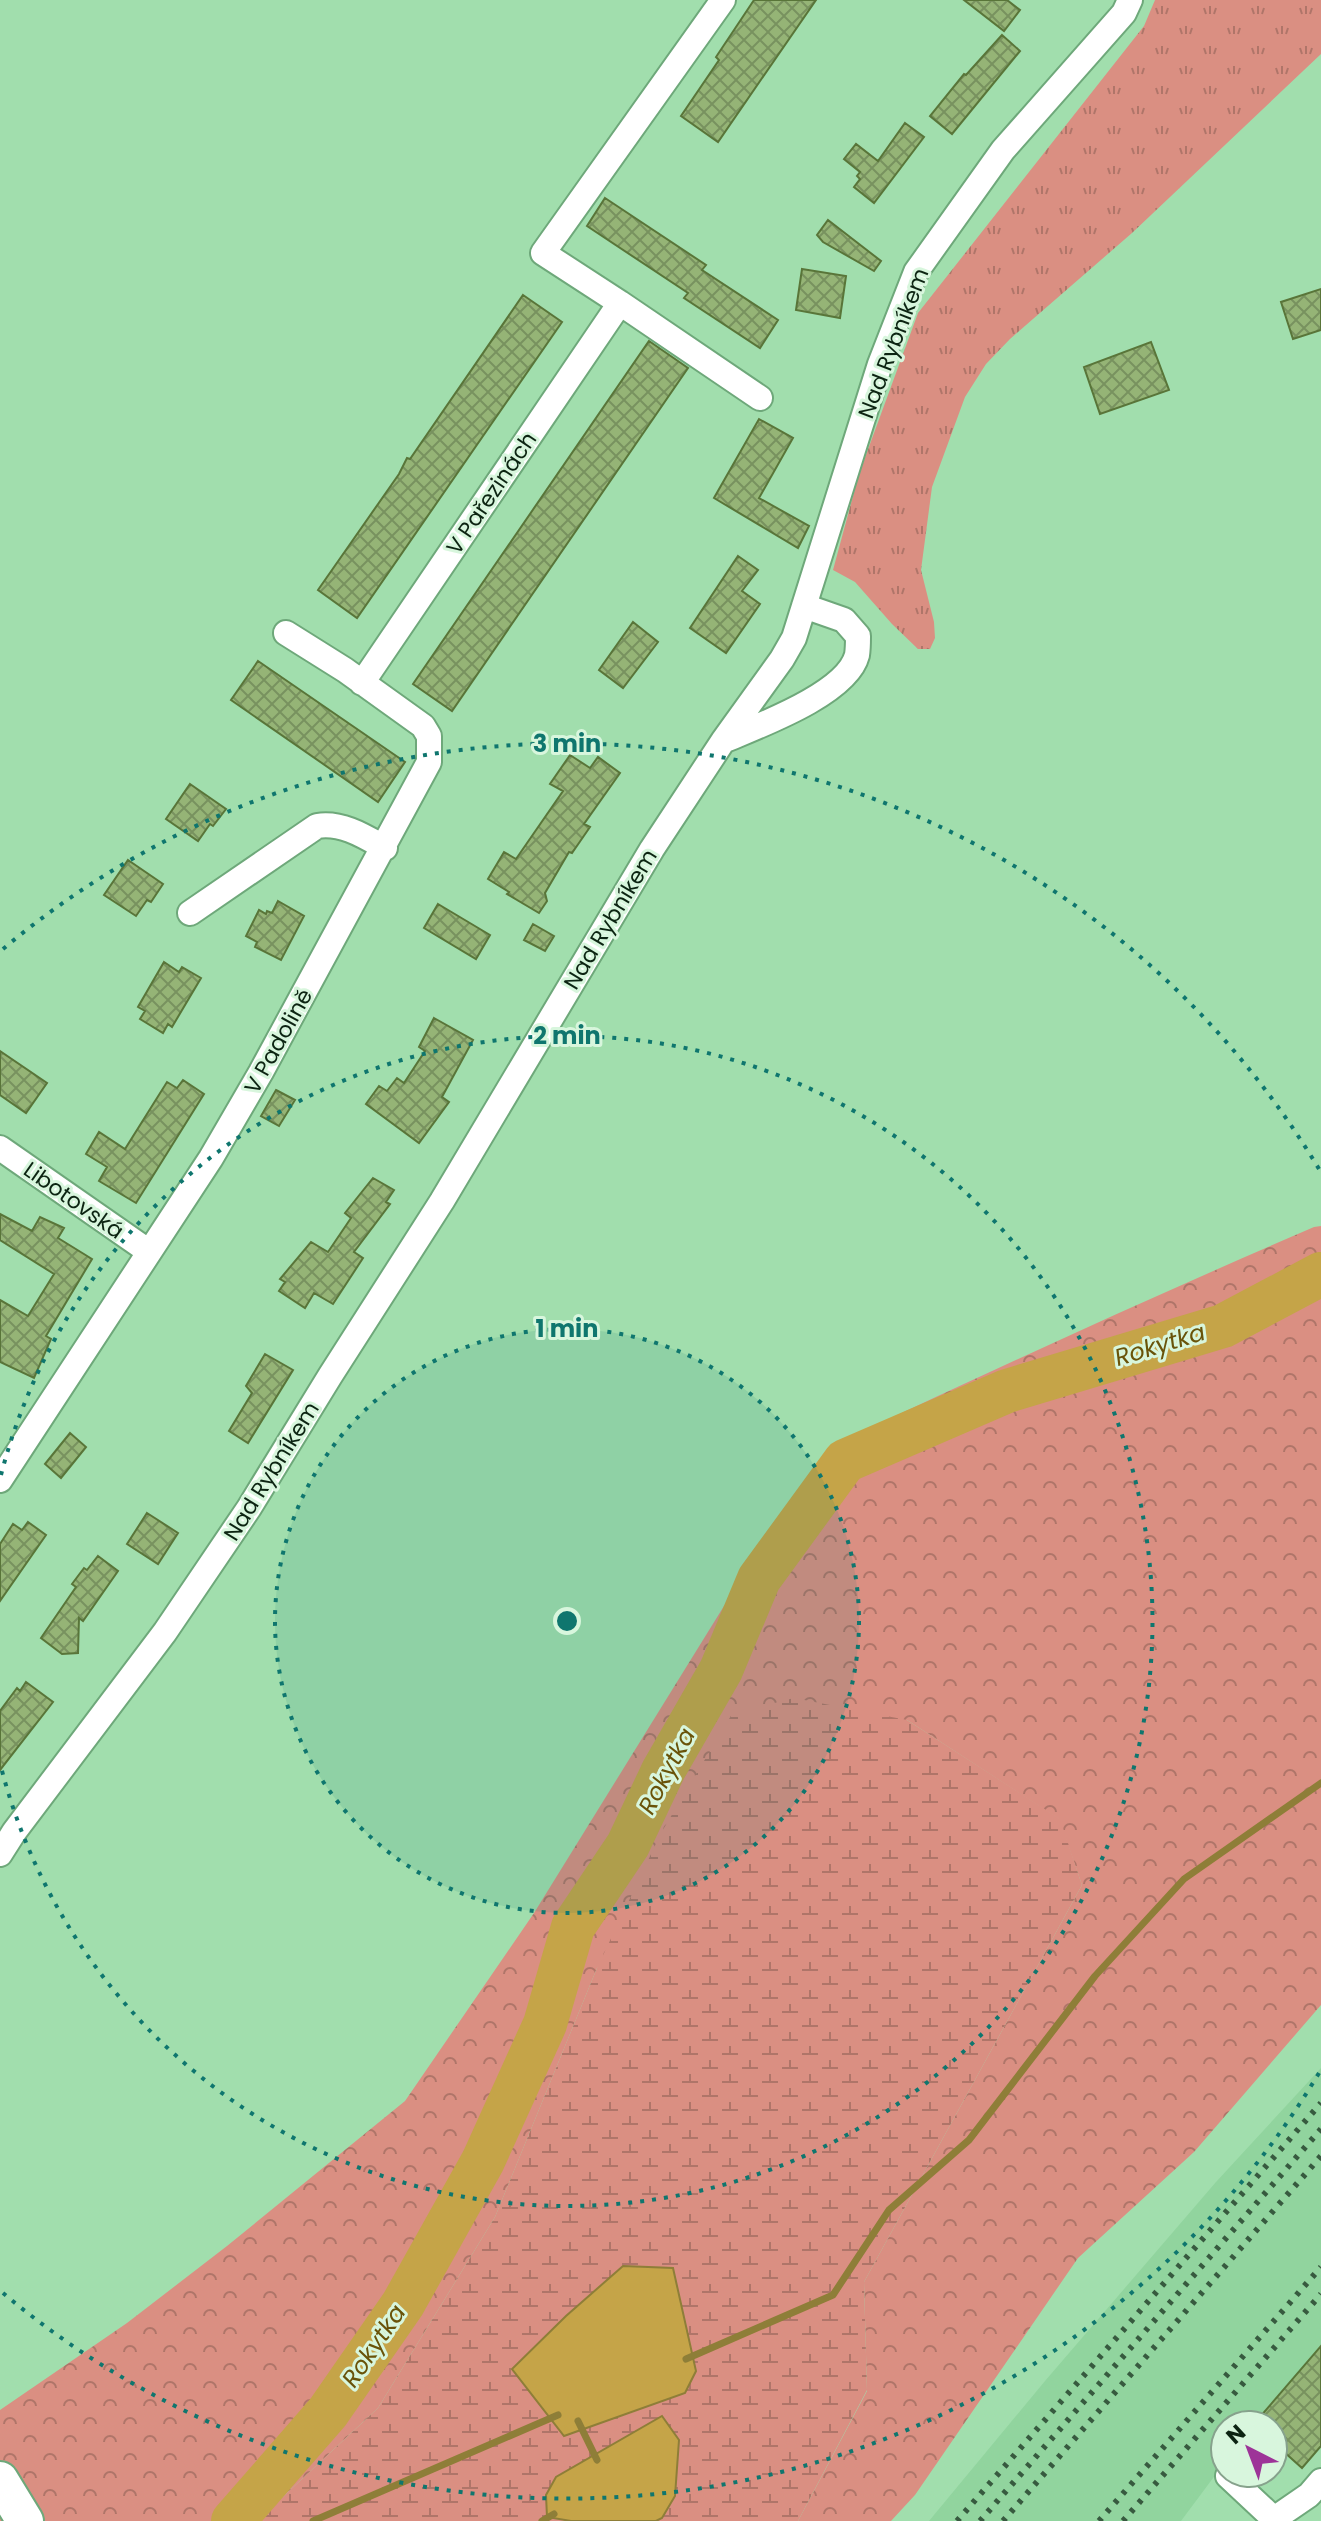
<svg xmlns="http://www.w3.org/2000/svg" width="1321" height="2521" viewBox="0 0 1321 2521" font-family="Poppins,sans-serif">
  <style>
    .built { fill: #91d49e }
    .grass { fill: url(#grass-tufts) }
    .forest { fill: url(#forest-crowns) }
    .wetland { fill: url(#wetland-marsh) }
    .water { fill: #c5a448; stroke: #8e7e38; stroke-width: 2 }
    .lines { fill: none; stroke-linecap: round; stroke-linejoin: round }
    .stream { stroke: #8e7e38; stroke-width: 7 }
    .river { stroke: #c5a448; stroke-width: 44 }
    .building { fill: url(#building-cross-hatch); stroke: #597539; stroke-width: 2 }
    .minor-casing { stroke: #6ea87a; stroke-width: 28 }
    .highway-casing { stroke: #6ea87a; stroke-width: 40 }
    .minor { stroke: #fff; stroke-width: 24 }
    .highway { stroke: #fff; stroke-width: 36 }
    .rail { stroke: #375a3f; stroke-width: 6; stroke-dasharray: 4 8; stroke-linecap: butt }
    .ring { fill: none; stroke: #0f766e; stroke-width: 4; stroke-dasharray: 4 8 }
    .labels { text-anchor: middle; stroke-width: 6; stroke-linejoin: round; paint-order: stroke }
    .street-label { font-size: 22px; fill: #0c2412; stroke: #d8f6dd }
    .water-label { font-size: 24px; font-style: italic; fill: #695309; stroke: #d8f6dd }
    .centre { fill: #0f766e; stroke: #d8f6dd; stroke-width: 4 }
    .ring-label { font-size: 24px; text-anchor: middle; font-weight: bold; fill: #0f766e; stroke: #d8f6dd; stroke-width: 6; stroke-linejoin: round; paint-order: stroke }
  </style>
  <defs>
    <pattern id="grass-tufts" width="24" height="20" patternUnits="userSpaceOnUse" patternTransform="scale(2)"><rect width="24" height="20" fill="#da8f82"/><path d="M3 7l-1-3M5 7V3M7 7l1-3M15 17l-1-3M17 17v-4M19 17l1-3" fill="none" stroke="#af7569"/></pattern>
    <pattern id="forest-crowns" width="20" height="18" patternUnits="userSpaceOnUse" patternTransform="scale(2)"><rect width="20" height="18" fill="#da8f82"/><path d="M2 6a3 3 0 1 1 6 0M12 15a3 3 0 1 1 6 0" fill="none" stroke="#af7569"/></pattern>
    <pattern id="wetland-marsh" width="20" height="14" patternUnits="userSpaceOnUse" patternTransform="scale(2)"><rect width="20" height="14" fill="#da8f82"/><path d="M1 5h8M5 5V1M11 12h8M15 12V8" fill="none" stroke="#af7569"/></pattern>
    <pattern id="building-cross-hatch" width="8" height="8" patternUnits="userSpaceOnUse" patternTransform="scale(2)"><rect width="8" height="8" fill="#95b476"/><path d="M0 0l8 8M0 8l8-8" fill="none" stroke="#78925f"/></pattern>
  </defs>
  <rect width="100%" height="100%" fill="#a1dead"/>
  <!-- built -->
  <path class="built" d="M1321 2068V2346L1253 2425H1225V2462L1181 2521H929L1045 2381 1216 2182Z"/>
  <!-- grass -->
  <path class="grass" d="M1155 0H1321V54L1132 233 1010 339 986 364 965 397 932 487 921 570 934 622 935 638 930 649H918L892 624 855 582 833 570 859 474 918 313 1144 26Z"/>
  <!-- forest -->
  <path class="forest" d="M1321 1226V2005L1194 2152 1078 2258 915 2495 891 2521H798L867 2391 864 2282 1082 1885 1059 1819 907 1720 597 1968 495 2217 378 2408 257 2521H0V2410L127 2323 227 2246 405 2101 534 1913 724 1606 829 1457 859 1433C1010 1362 1161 1293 1314 1227Z"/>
  <!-- wetland -->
  <path class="wetland" d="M794 1698 907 1720 1060 1819 1082 1885 864 2282 867 2390 798 2521H656L662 2518 675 2496 679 2440 662 2416 547 2517 571 2521H257L378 2408 495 2217 597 1968 661 1833 732 1714Z"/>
  <!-- water -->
  <path class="water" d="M623 2266 673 2268 696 2371 685 2393 564 2436 512 2369 566 2316Z
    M662 2416 679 2440 675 2496 662 2518 656 2521H571L547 2517 546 2495 556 2477Z"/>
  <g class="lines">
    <!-- stream -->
    <path class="stream" d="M686 2359 833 2295 889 2210 969 2140 1095 1976 1184 1879 1321 1783
      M578 2421 597 2460
      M313 2521 558 2415
      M542 2521 554 2514"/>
    <!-- river -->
    <path class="river" d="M233 2521 328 2412 403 2304 483 2161 545 2024 573 1927 628 1845 663 1771 721 1670 759 1579 845 1461 1007 1391 1223 1326 1321 1274"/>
  </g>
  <!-- building -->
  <path class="building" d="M754 0H816L718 142 681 116 719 60 716 57Z
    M964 0H1007L1020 10 1004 31Z
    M1002 35 1020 51 952 134 930 116 964 74 966 75Z
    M905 123 924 137 874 203 854 187 860 179 857 176 860 172 844 159 856 144 878 161Z
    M605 198 706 265 702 270 778 320 760 348 684 298 688 293 587 226Z
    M828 220 881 261 874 271 823 242 817 235Z
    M802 269 846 276 840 318 796 310Z
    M1321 289V330L1293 339 1281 302Z
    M523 295 562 322 357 618 318 590 399 474 407 458 410 459Z
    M649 341 688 368 452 711 413 684Z
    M1151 342 1169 390 1100 414 1084 367Z
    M759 419 793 438 759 498 809 526 798 548 714 498Z
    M738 556 758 570 742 591 760 604 726 653 690 628Z
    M633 622 658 642 623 688 599 670Z
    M258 661 405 762 378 802 231 700Z
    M570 755 590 768 598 757 620 773 584 824 590 827 572 853 569 852 545 893 547 901 539 913 507 894 509 892 488 879 504 852 516 859 563 791 550 784Z
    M190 784 226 809 213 826 210 824 198 841 166 819Z
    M128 860 163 884 151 902 147 900 136 916 104 895Z
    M278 901 304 916 281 960 255 947 257 942 246 936 259 910 266 914 267 911 272 913Z
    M438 904 490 935 476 959 424 928Z
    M533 924 554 936 545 951 524 940Z
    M164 962 179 972 182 967 201 978 172 1027 168 1024 163 1033 140 1019 145 1011 138 1007Z
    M434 1018 473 1040 442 1097 449 1102 419 1143 366 1104 379 1086 387 1091 397 1078 404 1083 425 1051 419 1047Z
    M0 1051 47 1083 26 1113 0 1095Z
    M183 1080 204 1094 136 1203 99 1181 107 1167 86 1154 99 1132 125 1149 167 1082 177 1088Z
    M276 1090 295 1100 279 1126 261 1116Z
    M373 1178 394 1190 386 1202 390 1204 354 1252 363 1258 333 1304 314 1293 305 1308 279 1291 285 1282 280 1279 311 1242 328 1252 351 1218 345 1213Z
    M0 1214 32 1231 40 1217 64 1228 58 1238 92 1259 46 1336 51 1339 34 1378 0 1362V1300L28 1316 54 1274 0 1240Z
    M265 1354 293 1370 248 1443 229 1431 252 1393 246 1386Z
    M70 1433 86 1447 61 1478 45 1464Z
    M147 1513 178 1533 158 1564 127 1544Z
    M28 1522 46 1535 0 1601V1544L13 1524 22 1530Z
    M98 1556 118 1571 83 1621 79 1618 78 1653 62 1654 41 1638 76 1587 72 1584 84 1568 87 1570Z
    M26 1682 53 1702 0 1770V1711L17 1688 20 1691Z
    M1321 2346V2446L1302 2468 1273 2442V2425H1253Z"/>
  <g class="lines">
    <!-- minor casing -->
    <g class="minor-casing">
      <path id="minor" d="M620 303 760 398
        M362 683 620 303 543 253 723 0
        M723 741C758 726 847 694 857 655 858 649 858 642 858 636L844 620 804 606
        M190 913 317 826C342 822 364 836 385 848
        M0 1148 148 1251
        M0 1480 211 1158 261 1072 429 762V736L423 726 345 670 286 633
        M0 1854 14 1832 165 1632 249 1508 330 1376 442 1201 652 849 723 741 782 659 794 638 880 364 916 272 1003 150 1124 13 1130 0
        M1228 2476 1274 2519 1309 2495 1321 2481"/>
    </g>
    <!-- highway casing -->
    <g class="highway-casing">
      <path id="highway" d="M0 2480 25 2521"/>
    </g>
    <!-- minor -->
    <use href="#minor" class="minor"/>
    <!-- highway -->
    <use href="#highway" class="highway"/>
    <!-- rail -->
    <path class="rail" d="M957 2521 1321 2103
      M980 2521 1321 2129
      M1003 2521 1321 2156
      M1099 2521 1321 2267
      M1123 2521 1321 2294"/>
  </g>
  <!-- distance rings -->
  <circle cx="567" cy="1621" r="292" fill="#0f766e" fill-opacity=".12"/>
  <g class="ring">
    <circle cx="567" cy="1621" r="292"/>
    <path d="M1 1475A585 585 0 1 1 1 1767"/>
    <path d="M1319 2073A877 877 0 0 1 3 2293M3 949A877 877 0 0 1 1319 1169"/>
  </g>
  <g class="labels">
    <!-- street labels -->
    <g class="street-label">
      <text transform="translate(893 343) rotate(-69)" y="8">Nad Rybníkem</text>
      <text transform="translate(491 493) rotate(-56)" y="8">V Pařezinách</text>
      <text transform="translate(610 919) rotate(-59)" y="8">Nad Rybníkem</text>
      <text transform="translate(278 1041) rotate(-61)" y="8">V Padolině</text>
      <text transform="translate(74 1200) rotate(35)" y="8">Libotovská</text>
      <text transform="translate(271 1471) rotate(-58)" y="8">Nad Rybníkem</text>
    </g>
    <!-- water labels -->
    <g class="water-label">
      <text transform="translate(1160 1345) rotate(-17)" y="8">Rokytka</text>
      <text transform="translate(667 1771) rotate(-62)" y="8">Rokytka</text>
      <text transform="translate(374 2346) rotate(-56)" y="8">Rokytka</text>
    </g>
  </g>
  <circle cx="567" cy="1621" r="12" class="centre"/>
  <g class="ring-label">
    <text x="567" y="752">3 min</text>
    <text x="567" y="1044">2 min</text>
    <text x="567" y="1337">1 min</text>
  </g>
  <!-- north arrow -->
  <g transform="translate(1249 2449) rotate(318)"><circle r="38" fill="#d8f6dd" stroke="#86a28c" stroke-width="2"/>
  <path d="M0-6L14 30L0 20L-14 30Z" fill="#9d3498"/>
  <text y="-12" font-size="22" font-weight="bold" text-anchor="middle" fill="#0c2412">N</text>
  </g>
</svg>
